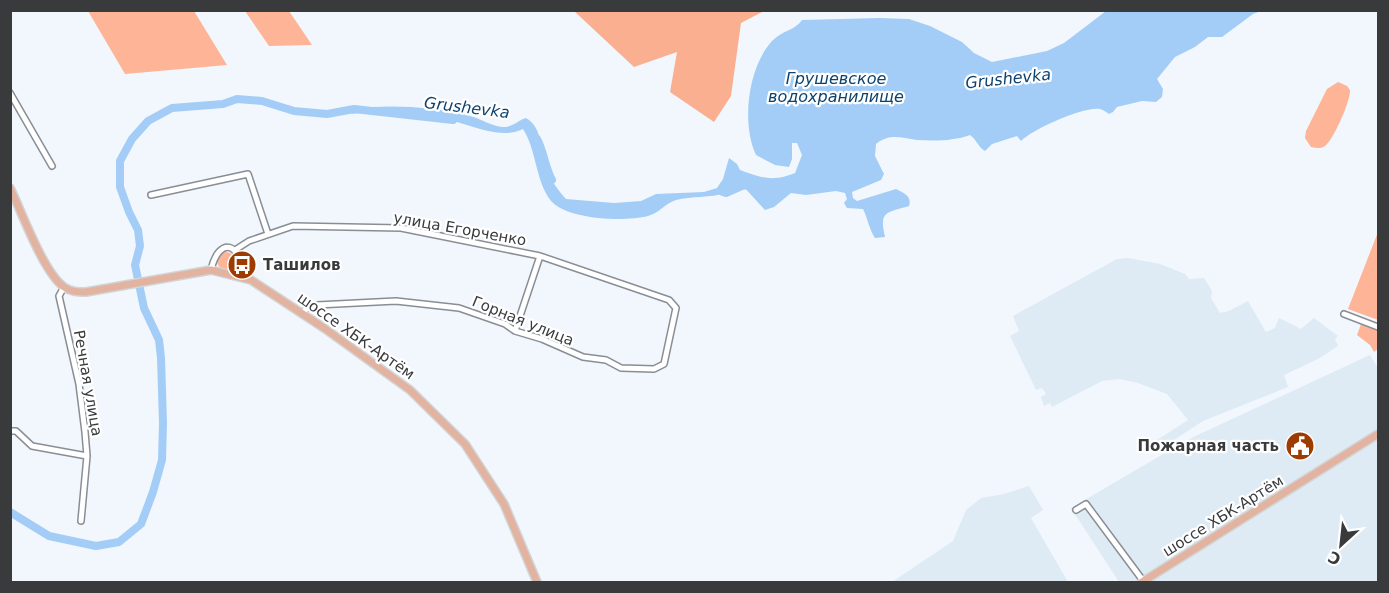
<svg xmlns="http://www.w3.org/2000/svg" width="1389" height="593" viewBox="0 0 1389 593" font-family="'DejaVu Sans',sans-serif">
  <style>
    .built { fill: #deeaf4 }
    .green { fill: #feb496 }
    .forest { fill: #faaf91 }
    .water { fill: #a3cdf7 }
    .lines { fill: none; stroke-linecap: round; stroke-linejoin: round }
    .river { stroke: #a3cdf7; stroke-width: 8 }
    .minor-casing { stroke: #898e94; stroke-width: 8 }
    .major-casing { stroke: #d3d4d4; stroke-width: 10 }
    .minor { stroke: #fff; stroke-width: 5 }
    .major { stroke: #e1b3a0; stroke-width: 7 }
    .labels { text-anchor: middle; stroke-width: 4.5; stroke-linejoin: round; paint-order: stroke }
    .street-label { font-size: 15px; fill: #383a3c; stroke: #fff }
    .poi-label { font-size: 15px; font-weight: bold; fill: #383a3c; stroke: #fff; text-anchor: start }
    .water-label { font-size: 16px; font-style: italic; fill: #0c426d; stroke: #fff }
  </style>
  <rect width="100%" height="100%" fill="#f1f7fd"/>
  <!-- built -->
  <path class="built" d="M1128 258 1160 264 1185 274 1189 279 1204 278 1212 291 1211 298 1220 313 1229 311 1248 301 1266 332 1275 328 1279 318 1301 329 1314 318 1338 336 1335 339 1338 346 1318 359 1284 375 1288 387 1203 421 1159 450 1154 442 1188 420 1167 394 1138 383 1119 379 1102 381 1052 407 1050 403 1044 406 1041 397 1046 394 1042 388 1036 390 1010 336 1019 331 1013 316 1117 259Z
    M1370 355 1378 368V582H1119L1071 508 1189 439Z
    M1029 486 1043 510 1031 518 1068 582H892L953 541 966 510 981 498 1004 494Z"/>
  <!-- green -->
  <path class="green" d="M88 11H194L227 65 125 74Z
    M245 11H289L312 45 269 46Z
    M1338 82 1347 86 1350 90C1351 100 1333 141 1325 146 1321 149 1316 148 1311 147L1305 138 1306 131 1327 89Z
    M1378 232V320L1348 309Z
    M217 261a9 9 0 1 1 18 0a9 9 0 1 1-18 0Z
    M1361 324 1378 331V349L1374 352 1370 345 1357 335Z"/>
  <!-- forest -->
  <path class="forest" d="M574 11H764L741 23 731 96 714 122 670 92 677 52 634 67Z"/>
  <!-- water -->
  <path class="water" d="M1106 11H1261L1253 14 1222 37H1208L1195 47 1175 57 1157 79 1163 89 1162 97 1156 102 1142 101 1117 107 1113 112 1109 114C1106 112 1104 110 1100 109 1084 106 1033 129 1021 141L1017 136 992 144 985 151C978 147 977 140 970 135 954 141 935 141 917 140 901 138 890 133 876 144L875 156 884 174 881 180 852 192 853 198 857 201 896 189C904 193 912 196 909 206 886 213 879 211 885 237L875 238C869 229 868 219 863 209L847 208 844 203 847 199 845 193 836 191 806 195 791 193 774 207 765 210 743 186C738 188 732 191 726 193 710 198 692 196 676 200 666 203 659 213 648 216 625 222 568 220 551 201 535 180 537 151 523 129 498 141 466 122 440 118 411 114 381 110 351 114L354 109C386 104 439 107 470 116 482 119 492 127 505 127 512 127 519 120 526 118 543 127 541 154 547 170 551 181 559 191 566 199L614 203 641 201 656 194 704 192 717 188 723 179 729 158 737 164 740 170C762 178 773 182 795 173L802 155 797 143H792V159L789 167 775 165 756 155C741 123 748 67 772 41 781 31 796 30 802 20L879 18 909 19 930 26 962 42 974 53 992 62 1047 51 1064 43Z"/>
  <g class="lines">
    <!-- river -->
    <path class="river" d="M537 139C544 152 545 167 552 180
      M723 192 726 193 744 185 753 187
      M10 512 49 536 96 546 119 542 141 524 153 492 162 460 163 423 161 358 159 340 144 308 135 265 140 246 138 230 129 212 120 187V161L132 139 148 121 172 108 223 104 237 99 262 101 294 111 327 114 354 109 453 120"/>
    <!-- minor casing -->
    <g class="minor-casing">
      <path id="minor" d="M10 93 52 166
        M151 195 248 174 268 234
        M235 250 249 241 293 226 401 228 540 256 669 300 676 308 664 364 654 369 621 368 606 360 583 357 542 339 515 331 505 324 459 308 396 301 317 305 308 307 302 314
        M211 270C219 235 243 243 240 276
        M64 287 59 296 79 384 85 432 87 456 81 521
        M1344 314 1378 327
        M515 331 540 256
        M10 431H16L32 446 87 456
        M1076 510 1086 504 1144 582"/>
    </g>
    <!-- major casing -->
    <g class="major-casing">
      <path id="major" d="M10 188C22 212 43 272 64 287 71 292 78 292 86 292L211 270 251 280 324 328 410 390 465 444 504 504 537 582
        M1142 582 1378 434"/>
    </g>
    <!-- minor -->
    <use href="#minor" class="minor"/>
    <!-- major -->
    <use href="#major" class="major"/>
  </g>
  <!-- icons -->
  <defs>
    <g id="bus-disc" transform="scale(1.5)"><circle r="9.5" fill="#9d3b00" stroke="#fff"/><path d="M-5-6H5V4H4V6H2V4H-2V6H-4V4H-5ZM-3.5-4V0h7V-4ZM-3.5 1.2v1.5H-2V1.2ZM2 1.2v1.5H3.5V1.2Z" fill="#fff"/></g>
    <g id="civic-disc" transform="scale(1.5)"><circle r="9.5" fill="#9d3b00" stroke="#fff"/><path d="M-.6-6.5H3V-4.5H.6V-3L4-1V1h2V6H-6V1h2V-1L-.6-3ZM-1.2 2.5V6h2.4V2.5Z" fill="#fff"/></g>
  </defs>
  <g fill-rule="evenodd">
    <use href="#bus-disc" x="242" y="265"/>
    <use href="#civic-disc" x="1300" y="446"/>
  </g>
  <g class="labels">
    <!-- street labels -->
    <g class="street-label">
      <text transform="translate(460 229) rotate(10)" y="5">улица Егорченко</text>
      <text transform="translate(523 321) rotate(22)" y="5">Горная улица</text>
      <text transform="translate(356 336) rotate(35)" y="5">шоссе ХБК-Артём</text>
      <text transform="translate(88 383) rotate(80)" y="5">Речная улица</text>
      <text transform="translate(1223 516) rotate(-32)" y="5">шоссе ХБК-Артём</text>
    </g>
    <!-- poi labels -->
    <g class="poi-label">
      <text x="263" y="270">Ташилов</text>
      <text x="1279" y="451" text-anchor="end">Пожарная часть</text>
    </g>
    <!-- water labels -->
    <g class="water-label">
      <text x="836" y="84">Грушевское<tspan x="836" dy="18">водохранилище</tspan></text>
      <text transform="translate(1008 78) rotate(-6)" y="6">Grushevka</text>
      <text transform="translate(467 107) rotate(7)" y="6">Grushevka</text>
    </g>
  </g>
  <!-- border -->
  <rect width="1389" height="593" fill="none" stroke="#383a3c" stroke-width="24"/>
  <!-- north arrow -->
  <g transform="translate(1341 545) rotate(207)" stroke="#ffffff" stroke-width="4.5" paint-order="stroke">
  <path d="M0-4.5L10 22L0 15L-10 22Z" fill="#383a3c"/>
  <text y="-9" font-size="16" font-weight="bold" text-anchor="middle" fill="#383a3c">С</text>
  </g>
</svg>
